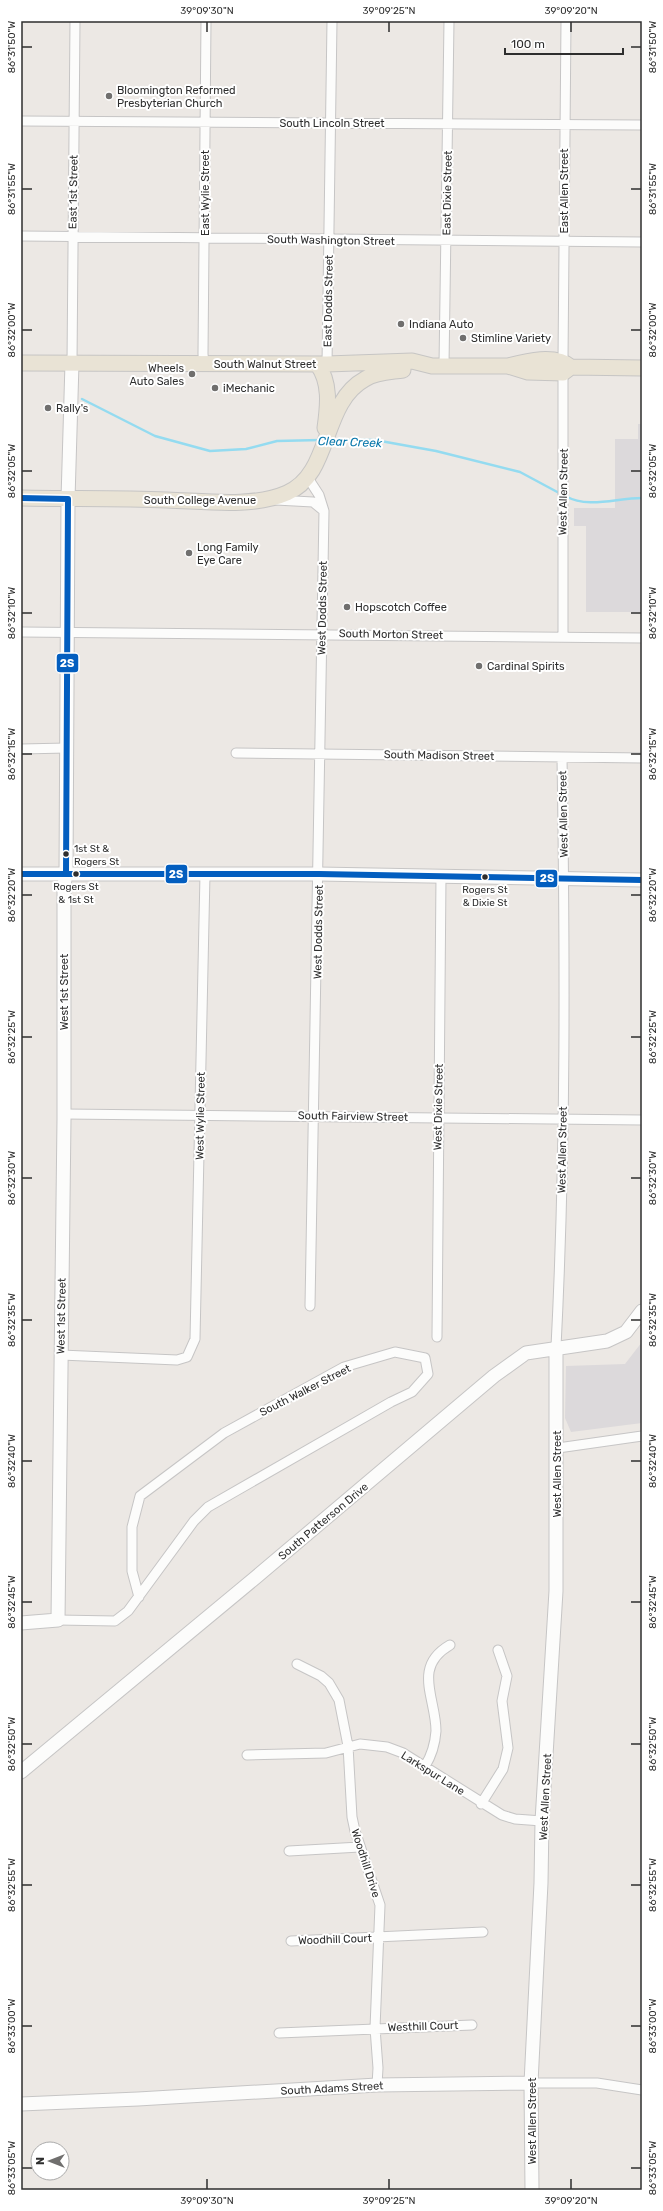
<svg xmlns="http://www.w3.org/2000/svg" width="663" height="2211" viewBox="0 0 663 2211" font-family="Rubik,sans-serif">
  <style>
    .industrial { fill: #dcd9db }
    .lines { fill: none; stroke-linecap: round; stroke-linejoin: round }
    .stream { stroke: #94dbf0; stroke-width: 2.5 }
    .street-casing { stroke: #c6c5c5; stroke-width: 11 }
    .secondary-casing { stroke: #c6c5c5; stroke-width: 15 }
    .primary-casing { stroke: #c6c5c4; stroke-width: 17 }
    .street { stroke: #fcfcfb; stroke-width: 9 }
    .secondary { stroke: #fcfcfb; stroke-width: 13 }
    .primary { stroke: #e9e3d5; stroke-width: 15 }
    .bus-1-casing { stroke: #fff; stroke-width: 9 }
    .bus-1 { stroke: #035ebf; stroke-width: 6 }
    .ticks { fill: none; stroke: #2e2e2e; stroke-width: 1.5 }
    .poi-dot { fill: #706f6e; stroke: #fff; stroke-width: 1.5 }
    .bus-dot { fill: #2e2e2e; stroke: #fff; stroke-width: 1.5 }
    .labels { text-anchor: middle; stroke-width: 4; stroke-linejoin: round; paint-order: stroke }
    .bus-label { font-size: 10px; fill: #2e2e2e; stroke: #fff }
    .poi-label { font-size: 11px; fill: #2e2e2e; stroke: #fff; text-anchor: start }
    .street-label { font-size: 11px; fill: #2e2e2e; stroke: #fff }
    .water-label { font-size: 12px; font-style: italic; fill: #0676aa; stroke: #fff }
    .line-badge { stroke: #fff; stroke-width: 1.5 }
    .badge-label { font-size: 11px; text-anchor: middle; font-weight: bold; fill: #fff }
    .neatline { fill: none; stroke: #2e2e2e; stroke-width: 1.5 }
    .ticks-label { font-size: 10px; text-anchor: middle; fill: #2e2e2e }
  </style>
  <rect width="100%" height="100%" fill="#ece8e4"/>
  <!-- industrial -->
  <path class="industrial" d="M638 424H642V612H586V526H574V508H615V439H638Z
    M642 1342V1423L571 1432 565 1418 566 1366 625 1364Z"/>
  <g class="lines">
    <!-- stream -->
    <path class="stream" d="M82 399 155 436 210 451 246 449 277 441 320 440
      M331 440H375L436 451 520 472 561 494
      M565 496C590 509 615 498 642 498"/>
    <!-- street casing -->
    <g class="street-casing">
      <path id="street" d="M21 121 642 125
        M21 236 642 242
        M563 360 566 21
        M72 363 75 21
        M204 364 203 354 206 21
        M327 364 332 21
        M444 365 449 21
        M308 478 319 495 324 511C320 776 315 1041 310 1306
        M276 500 313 502 324 511
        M21 632 642 638
        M563 636V373
        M21 749 67 748
        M236 753 642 758
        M64 1114 642 1120
        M437 1337 441 876
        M556 1347C566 1150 565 953 562 757
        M61 1355 177 1360 187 1357 195 1339 205 874
        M558 1448 642 1436
        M58 1620 115 1621 128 1611 194 1521 208 1507 391 1402 412 1392 428 1374 425 1358 395 1352 344 1367 224 1433 140 1496 132 1527V1571L139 1597
        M297 1664 321 1676 329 1683 339 1700 348 1746 352 1817 355 1831 380 1905 375 2028 378 2068 377 2085
        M247 1755 326 1753 360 1744 387 1747 403 1753 502 1815 515 1819 542 1821
        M425 1766C432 1755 435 1745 436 1731 436 1698 412 1667 450 1645
        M481 1804 503 1769 508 1748 502 1701 507 1676 498 1650
        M289 1851 360 1847
        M291 1941 483 1932
        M279 2033 472 2025
        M531 2083H597L642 2090"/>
    </g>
    <!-- secondary casing -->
    <g class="secondary-casing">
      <path id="secondary" d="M21 874H319L642 880
        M21 1623 58 1620 64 1119V885L66 874 68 499 72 363
        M21 1772 255 1578 494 1376 526 1353 607 1341 626 1332 642 1311
        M21 2104 138 2099 377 2085 531 2083
        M532 2190 531 2083 541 1883 542 1821 556 1591V1347"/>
    </g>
    <!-- primary casing -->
    <g class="primary-casing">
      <path id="primary" d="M21 363 327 364 412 361 432 366H508L528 372 563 373 571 367
        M317 364C331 382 328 406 325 428
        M508 366C527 361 555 354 571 367L642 368
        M21 498C70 499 118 498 167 500 203 501 253 508 287 493 332 474 321 403 365 379 376 372 390 372 403 370"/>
    </g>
    <!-- street -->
    <use href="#street" class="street"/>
    <!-- secondary -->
    <use href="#secondary" class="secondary"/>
    <!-- primary -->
    <use href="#primary" class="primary"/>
    <!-- bus-1 casing -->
    <g class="bus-1-casing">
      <path id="bus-1" d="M21 498 68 499 66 874
        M21 874H319L642 880"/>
    </g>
    <!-- bus-1 -->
    <use href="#bus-1" class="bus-1"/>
  </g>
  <!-- ticks -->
  <path class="ticks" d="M207 22V32M389 22V32M571 22V32M22 47H32M631 47H641M22 189H32M631 189H641M22 330H32M631 330H641M22 471H32M631 471H641M22 613H32M631 613H641M22 754H32M631 754H641M22 895H32M631 895H641M22 1037H32M631 1037H641M22 1178H32M631 1178H641M22 1320H32M631 1320H641M22 1461H32M631 1461H641M22 1602H32M631 1602H641M22 1744H32M631 1744H641M22 1885H32M631 1885H641M22 2026H32M631 2026H641M22 2168H32M631 2168H641M207 2179V2189M389 2179V2189M571 2179V2189"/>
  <!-- markers -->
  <g class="poi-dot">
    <circle cx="109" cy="96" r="4"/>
    <circle cx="401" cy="324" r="4"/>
    <circle cx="463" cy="338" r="4"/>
    <circle cx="192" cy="374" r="4"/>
    <circle cx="215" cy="388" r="4"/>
    <circle cx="48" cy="408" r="4"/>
    <circle cx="189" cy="553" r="4"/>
    <circle cx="347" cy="607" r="4"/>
    <circle cx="479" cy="666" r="4"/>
  </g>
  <g class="bus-dot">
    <circle cx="66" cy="854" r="3.5"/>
    <circle cx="76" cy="874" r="3.5"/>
    <circle cx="485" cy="877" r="3.5"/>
  </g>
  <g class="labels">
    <!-- bus labels -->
    <g class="bus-label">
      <text x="74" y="852" text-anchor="start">1st St &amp;<tspan x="74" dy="13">Rogers St</tspan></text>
      <text x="76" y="890">Rogers St<tspan x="76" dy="13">&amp; 1st St</tspan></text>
      <text x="485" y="893">Rogers St<tspan x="485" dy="13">&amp; Dixie St</tspan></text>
    </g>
    <!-- poi labels -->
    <g class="poi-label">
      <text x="117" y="94">Bloomington Reformed<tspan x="117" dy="13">Presbyterian Church</tspan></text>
      <text x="409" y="328">Indiana Auto</text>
      <text x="471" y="342">Stimline Variety</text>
      <text x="184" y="372" text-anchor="end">Wheels<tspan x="184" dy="13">Auto Sales</tspan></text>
      <text x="223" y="392">iMechanic</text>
      <text x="56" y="412">Rally's</text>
      <text x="197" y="551">Long Family<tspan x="197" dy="13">Eye Care</tspan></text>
      <text x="355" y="611">Hopscotch Coffee</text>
      <text x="487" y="670">Cardinal Spirits</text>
    </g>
    <!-- street labels -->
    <g class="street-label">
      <text x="332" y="127">South Lincoln Street</text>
      <text transform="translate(564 191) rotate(-90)" y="4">East Allen Street</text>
      <text transform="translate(73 192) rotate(-89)" y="4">East 1st Street</text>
      <text transform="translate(205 193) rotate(-90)" y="4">East Wylie Street</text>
      <text transform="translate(447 193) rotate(-89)" y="4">East Dixie Street</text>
      <text transform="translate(331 240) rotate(1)" y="4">South Washington Street</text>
      <text transform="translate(328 301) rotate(-89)" y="4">East Dodds Street</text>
      <text x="265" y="368">South Walnut Street</text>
      <text transform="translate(563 492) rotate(-89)" y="4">West Allen Street</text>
      <text x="200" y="504">South College Avenue</text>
      <text transform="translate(322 608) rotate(-89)" y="4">West Dodds Street</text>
      <text transform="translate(391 634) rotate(1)" y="4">South Morton Street</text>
      <text transform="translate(439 755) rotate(1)" y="4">South Madison Street</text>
      <text transform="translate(563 814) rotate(-91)" y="4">West Allen Street</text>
      <text transform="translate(318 932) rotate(-89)" y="4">West Dodds Street</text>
      <text transform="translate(64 992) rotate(-90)" y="4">West 1st Street</text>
      <text transform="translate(438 1107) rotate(-89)" y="4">West Dixie Street</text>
      <text transform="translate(200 1116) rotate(-89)" y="4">West Wylie Street</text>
      <text transform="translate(353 1116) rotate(1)" y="4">South Fairview Street</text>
      <text transform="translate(562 1150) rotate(-89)" y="4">West Allen Street</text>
      <text transform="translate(61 1316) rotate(-89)" y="4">West 1st Street</text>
      <text transform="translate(305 1390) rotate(-27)" y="4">South Walker Street</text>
      <text transform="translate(557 1474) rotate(-90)" y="4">West Allen Street</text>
      <text transform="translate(323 1521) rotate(-40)" y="4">South Patterson Drive</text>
      <text transform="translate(433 1773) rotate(32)" y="4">Larkspur Lane</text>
      <text transform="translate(545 1797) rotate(-87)" y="4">West Allen Street</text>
      <text transform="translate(366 1863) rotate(72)" y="4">Woodhill Drive</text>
      <text transform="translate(335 1939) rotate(-2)" y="4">Woodhill Court</text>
      <text transform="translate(423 2026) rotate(-2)" y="4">Westhill Court</text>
      <text transform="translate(332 2088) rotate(-3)" y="4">South Adams Street</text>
      <text transform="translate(532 2121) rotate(-90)" y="4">West Allen Street</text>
    </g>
    <!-- water labels -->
    <g class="water-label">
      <text transform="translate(350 442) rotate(2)" y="4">Clear Creek</text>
    </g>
  </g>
  <g class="line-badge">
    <rect x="56" y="653" width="23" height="20" rx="4" fill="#035ebf"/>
    <rect x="165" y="864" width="23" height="20" rx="4" fill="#035ebf"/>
    <rect x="535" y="869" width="23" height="19" rx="4" fill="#035ebf"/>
  </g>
  <g class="badge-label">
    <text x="67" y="667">2S</text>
    <text x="176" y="878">2S</text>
    <text x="547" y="882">2S</text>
  </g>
  <!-- border -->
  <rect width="663" height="2211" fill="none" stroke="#ffffff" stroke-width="44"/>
  <!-- north arrow -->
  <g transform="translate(50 2161) rotate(270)"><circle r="19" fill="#ffffff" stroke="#ababab"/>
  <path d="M0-3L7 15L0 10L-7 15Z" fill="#706f6e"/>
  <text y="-6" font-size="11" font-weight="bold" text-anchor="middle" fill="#2e2e2e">N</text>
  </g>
  <!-- scale -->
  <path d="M505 48v6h118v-6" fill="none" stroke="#2e2e2e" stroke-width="2"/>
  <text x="511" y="48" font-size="12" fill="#2e2e2e" stroke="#ffffff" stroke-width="3" paint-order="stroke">100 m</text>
  <rect x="22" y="22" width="619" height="2167" class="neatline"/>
  <g class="ticks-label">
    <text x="207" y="14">39°09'30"N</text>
    <text x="389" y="14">39°09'25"N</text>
    <text x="571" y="14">39°09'20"N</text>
    <text transform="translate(652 47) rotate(-90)" y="4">86°31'50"W</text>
    <text transform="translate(11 47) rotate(-90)" y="4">86°31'50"W</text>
    <text transform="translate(652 189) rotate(-90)" y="4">86°31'55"W</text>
    <text transform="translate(11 189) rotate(-90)" y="4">86°31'55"W</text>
    <text transform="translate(652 330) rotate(-90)" y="4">86°32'00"W</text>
    <text transform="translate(11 330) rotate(-90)" y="4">86°32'00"W</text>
    <text transform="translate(652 471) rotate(-90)" y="4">86°32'05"W</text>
    <text transform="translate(11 471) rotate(-90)" y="4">86°32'05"W</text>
    <text transform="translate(652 613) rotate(-90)" y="4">86°32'10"W</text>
    <text transform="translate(11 613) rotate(-90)" y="4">86°32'10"W</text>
    <text transform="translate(652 754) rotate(-90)" y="4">86°32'15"W</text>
    <text transform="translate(11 754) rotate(-90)" y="4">86°32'15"W</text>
    <text transform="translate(652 895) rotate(-90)" y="4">86°32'20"W</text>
    <text transform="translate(11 895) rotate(-90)" y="4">86°32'20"W</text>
    <text transform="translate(11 1037) rotate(-90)" y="4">86°32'25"W</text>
    <text transform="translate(652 1037) rotate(-90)" y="4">86°32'25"W</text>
    <text transform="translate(11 1178) rotate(-90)" y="4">86°32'30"W</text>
    <text transform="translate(652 1178) rotate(-90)" y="4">86°32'30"W</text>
    <text transform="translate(11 1320) rotate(-90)" y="4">86°32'35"W</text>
    <text transform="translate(652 1320) rotate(-90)" y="4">86°32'35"W</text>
    <text transform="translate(11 1461) rotate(-90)" y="4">86°32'40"W</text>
    <text transform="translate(652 1461) rotate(-90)" y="4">86°32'40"W</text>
    <text transform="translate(11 1602) rotate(-90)" y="4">86°32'45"W</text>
    <text transform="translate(652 1602) rotate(-90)" y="4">86°32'45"W</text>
    <text transform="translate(11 1744) rotate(-90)" y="4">86°32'50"W</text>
    <text transform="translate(652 1744) rotate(-90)" y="4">86°32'50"W</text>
    <text transform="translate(11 1885) rotate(-90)" y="4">86°32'55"W</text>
    <text transform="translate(652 1885) rotate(-90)" y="4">86°32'55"W</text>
    <text transform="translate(11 2026) rotate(-90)" y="4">86°33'00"W</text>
    <text transform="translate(652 2026) rotate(-90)" y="4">86°33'00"W</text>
    <text transform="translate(652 2168) rotate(-90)" y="4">86°33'05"W</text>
    <text transform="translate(11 2168) rotate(-90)" y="4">86°33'05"W</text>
    <text x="207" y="2204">39°09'30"N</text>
    <text x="389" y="2204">39°09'25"N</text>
    <text x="571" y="2204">39°09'20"N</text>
  </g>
</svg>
